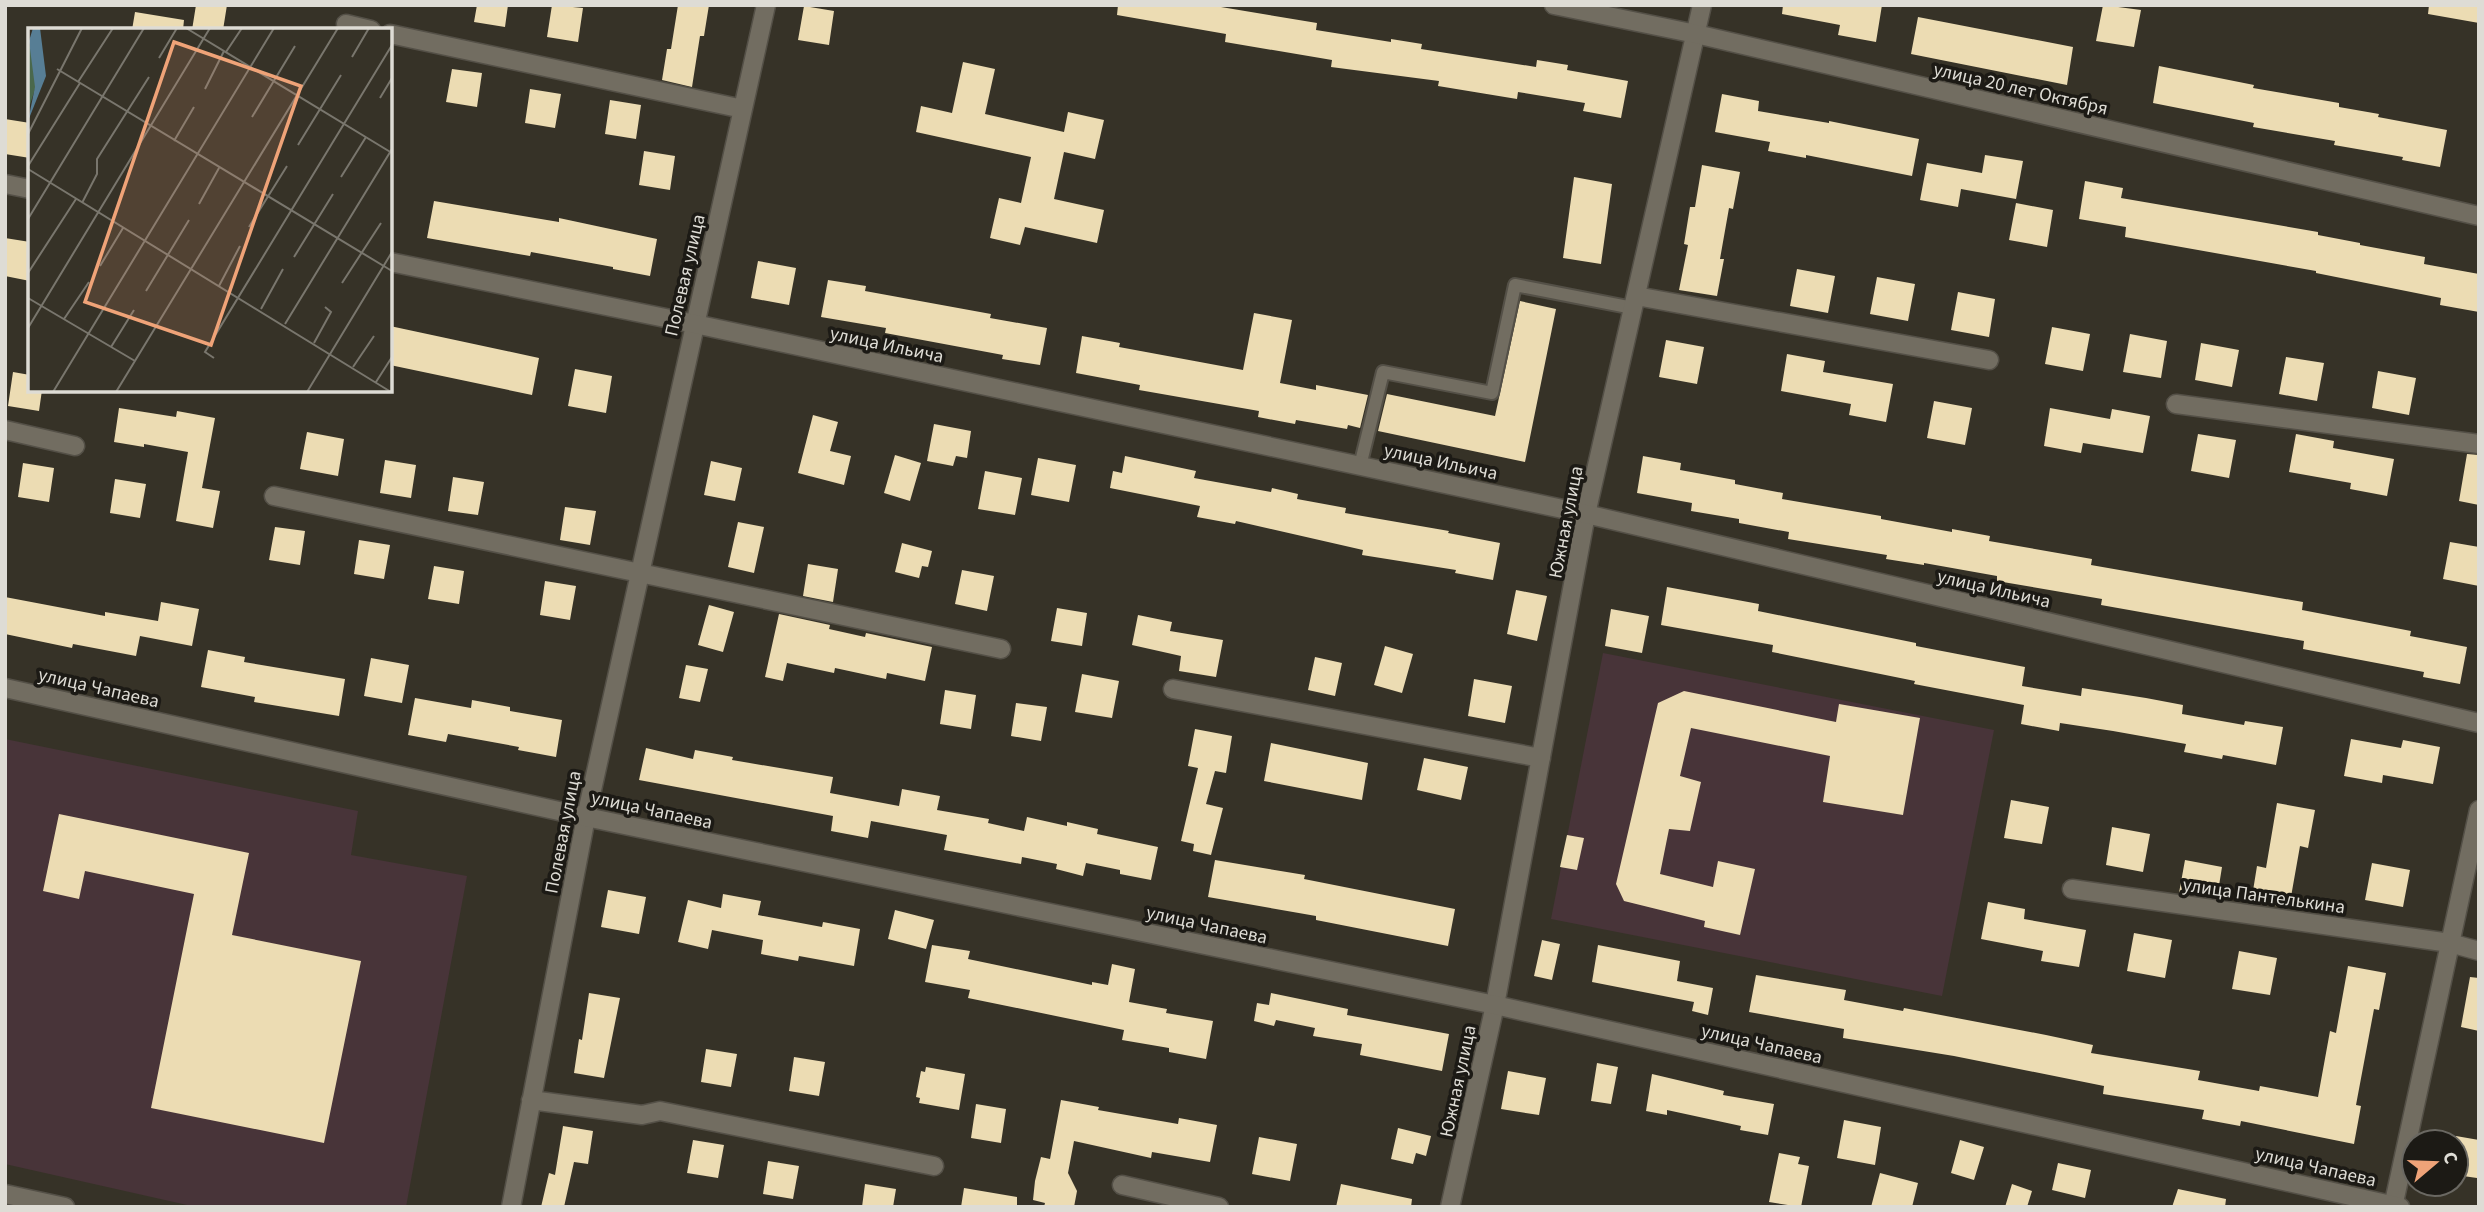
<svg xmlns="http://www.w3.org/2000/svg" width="2484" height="1212" viewBox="0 0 2484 1212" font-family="'Source Sans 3',sans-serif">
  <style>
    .education { fill: #483439 }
    .building { fill: #ecdcb3 }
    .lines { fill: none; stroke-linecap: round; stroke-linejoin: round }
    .service-casing { stroke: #545047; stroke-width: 16 }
    .minor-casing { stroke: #545047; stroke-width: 21 }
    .tertiary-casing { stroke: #545047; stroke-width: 21 }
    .secondary-casing { stroke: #545047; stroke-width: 21 }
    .service { stroke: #726d61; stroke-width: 12 }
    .minor { stroke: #726d61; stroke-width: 18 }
    .tertiary { stroke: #726d61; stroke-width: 18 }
    .secondary { stroke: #726d61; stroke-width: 18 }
    .labels { text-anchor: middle; stroke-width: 7; stroke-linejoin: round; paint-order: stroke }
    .street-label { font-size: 19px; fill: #dedcd5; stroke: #1c1a15 }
    .inset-road { fill: none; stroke: #79766d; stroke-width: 2 }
    .view { fill: #efa378; fill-opacity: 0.15; stroke: #efa378; stroke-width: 3.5 }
    .inset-edge { fill: none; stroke: #dedcd5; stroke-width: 3.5 }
  </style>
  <rect width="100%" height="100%" fill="#363227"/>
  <!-- education -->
  <path class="education" d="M1603 653 1994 730 1942 996 1551 919Z
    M5 739 358 811 351 855 467 876 406 1207H196L5 1164Z"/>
  <!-- building -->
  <path class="building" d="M196 5H227L223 30H192Z
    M477 5H508L505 27 474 22Z
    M552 5 583 8 578 42 547 37Z
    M678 5H709L704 36H700L692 87 662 80 667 49H671Z
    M1118 5H1209L1317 23 1316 30 1391 42V39L1422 44 1421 49 1536 67 1537 60 1568 65 1567 70 1628 81 1621 118 1583 111 1585 103 1518 92 1517 99 1438 86 1439 81 1331 67 1332 60 1225 42 1226 34 1117 15Z
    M1783 5H1882L1876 42 1838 35 1840 25 1782 14Z
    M2103 5 2141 10 2134 47 2096 41Z
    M2429 5H2479V23L2428 14Z
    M804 6 834 11 829 45 798 40Z
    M135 12 184 20 183 30H132Z
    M1918 17 2073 47 2067 85 1911 54Z
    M963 62 995 69 985 114 1064 132 1068 112 1104 120 1095 159 1064 152 1054 199 1104 210 1097 243 1025 227 1020 245 990 238 999 198 1021 203 1031 157 916 132 921 106 952 113Z
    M2159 66 2254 85 2253 88 2339 103V107L2379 114 2378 117 2447 130 2440 167 2402 160 2403 157 2334 145 2335 141 2253 127 2254 123 2153 103Z
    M452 69 482 73 477 107 446 102Z
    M530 89 561 94 555 128 525 123Z
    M1722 94 1759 101 1758 111 1829 123V121L1919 139 1912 176 1806 155V158L1768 151 1770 142 1715 132Z
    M610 100 641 105 636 139 605 134Z
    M5 119 30 123V158L5 154Z
    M644 151 675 156 670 190 639 185Z
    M1985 155 2023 161 2016 199 1961 189 1958 207 1920 200 1927 163 1982 173Z
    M1702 165 1740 172 1733 209 1729 208 1720 259H1724L1717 296 1679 290 1688 245 1684 244 1690 207H1695Z
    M1574 177 1612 184 1601 264 1563 258Z
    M2085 181 2123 188 2121 198 2318 232V235L2360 243V245L2425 257 2424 264 2479 274V312L2440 305 2441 298 2316 273V271L2125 237 2126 227 2079 219Z
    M434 201 559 222V218L657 239 650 276 613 269V267L531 252 530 256 427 238Z
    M2016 203 2053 210 2047 247 2009 240Z
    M5 238 30 242V281L5 276Z
    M758 261 796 268 789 305 751 298Z
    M1797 269 1835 276 1828 313 1790 306Z
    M1877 277 1915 284 1908 321 1870 314Z
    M828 280 866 286 865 291 991 314 990 318 1047 328 1040 365 1002 359 1003 355 885 333 886 328 821 317Z
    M1958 292 1995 299 1989 337 1951 330Z
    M1520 301 1556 309 1525 462 1378 431 1387 394 1495 416Z
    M1254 313 1292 320 1280 383 1316 390V385L1368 395 1360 428 1348 425 1347 429 1296 420 1295 424 1258 417 1259 411 1139 390 1140 385 1076 373 1082 336 1120 343 1119 347 1243 370Z
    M390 326 539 358 532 395 390 365Z
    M2052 327 2090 334 2083 371 2045 364Z
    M2130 334 2167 341 2161 378 2123 372Z
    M1666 340 1704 347 1697 384 1659 377Z
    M2201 343 2239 350 2232 387 2195 380Z
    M1787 354 1825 361 1823 372 1893 384 1886 422 1849 415 1851 404 1781 391Z
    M2286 357 2324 363 2317 401 2279 394Z
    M575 369 612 376 606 413 568 406Z
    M2378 371 2416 378 2409 415 2372 408Z
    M13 372 30 375V390H42L39 411 8 406Z
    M1934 401 1972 408 1965 445 1927 438Z
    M119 408 176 417 177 411 215 418 202 488 220 491 213 528 176 521 188 452 144 444V447L114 442Z
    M2050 408 2110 419 2112 409 2150 416 2143 453 2083 443 2081 453 2044 446Z
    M813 415 838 422 830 451 851 456 844 485 798 473Z
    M934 424 971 431 967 458 956 456 953 466 927 461Z
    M307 432 344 439 338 476 300 469Z
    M2198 434 2236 440 2229 478 2191 471Z
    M2296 434 2334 441 2333 448 2394 459 2387 496 2350 489 2351 483 2289 472Z
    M2467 454 2479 455V505L2459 501Z
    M895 455 921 463 910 501 884 493Z
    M1125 456 1196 471 1194 478 1271 492 1272 488 1298 494 1297 499 1346 508 1345 513 1449 531 1448 533 1500 543 1493 580 1455 573 1456 570 1362 555 1363 550 1236 521 1235 524 1197 517 1200 506 1110 488 1113 471 1122 473Z
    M1643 456 1681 463 1680 470 1735 480V484L1783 493 1782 499 1881 516V519L1952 532V529L1990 536 1989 541 2092 559 2091 565 2303 602 2302 610 2411 631 2410 636 2467 647 2460 684 2423 677 2424 672 2303 649 2304 641 2101 605 2102 599 1997 581V576L1924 563V565L1886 559 1887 555 1788 539 1789 532 1739 523V519L1691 511 1692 503 1637 493Z
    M1038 458 1076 465 1069 502 1031 495Z
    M385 460 416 465 411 498 380 493Z
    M711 461 742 468 735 501 704 495Z
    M23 463 54 468 49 502 18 497Z
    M985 471 1022 478 1015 515 978 509Z
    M453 477 484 482 478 515 448 511Z
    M115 479 146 484 140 518 110 513Z
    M565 507 596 511 590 545 560 540Z
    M738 522 764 527 754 573 728 567Z
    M275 527 305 531 300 565 269 560Z
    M359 540 390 545 384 579 354 574Z
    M2450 542 2479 547V586L2443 579Z
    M902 543 932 551 928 567 922 566 919 578 895 572Z
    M808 564 838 569 833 602 803 596Z
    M434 566 464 571 459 604 428 599Z
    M962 570 994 576 987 611 955 604Z
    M545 581 576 586 570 620 540 615Z
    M1667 587 1759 604 1758 611 1916 643V646L2025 667 2022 686 2081 696 2082 688 2146 698 2183 705 2182 714 2244 725 2245 721 2283 727 2276 765 2223 755 2222 759 2184 752 2186 744 2113 731 2060 723 2059 731 2021 724 2024 705 1914 684 1915 681 1772 652 1773 645 1661 625Z
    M1516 590 1547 596 1537 641 1507 634Z
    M5 597 105 616V612L158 621 161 602 199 609 192 646 140 636 136 656 73 644 72 648 5 634Z
    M709 605 734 612 723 652 698 645Z
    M1057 608 1087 613 1082 646 1051 641Z
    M1611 609 1649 616 1642 653 1605 646Z
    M779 614 830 625 829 629 865 637 866 633 932 647 925 681 887 673 886 679 835 668 834 673 787 663 783 681 765 677Z
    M1138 615 1172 622 1170 631 1223 640 1216 677 1179 671 1181 656 1132 645Z
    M1385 646 1413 654 1402 693 1374 685Z
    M208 650 245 657 244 662 345 679 339 716 254 702 255 697 201 687Z
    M1315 657 1342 663 1335 696 1308 690Z
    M371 658 409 665 402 703 364 696Z
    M686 665 708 669 700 702 679 698Z
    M1082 674 1119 681 1112 718 1075 712Z
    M1474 679 1512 686 1505 723 1468 716Z
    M945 690 976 695 971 729 940 724Z
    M1684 691 1836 722 1839 704 1920 718 1903 815 1823 802 1830 756 1691 728 1680 776 1701 782 1690 831 1669 829 1660 874 1713 887 1718 861 1755 869 1740 935 1704 927 1705 921 1624 901 1616 884 1658 703Z
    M415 698 471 708 472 700 510 707V711L562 720 556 757 518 750 519 747 448 734 446 742 408 735Z
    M1016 703 1047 707 1041 741 1011 736Z
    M1195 729 1232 736 1226 773 1215 771 1206 804 1223 808 1211 855 1193 851 1194 844 1181 841 1198 768 1188 766Z
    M2351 739 2401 748 2403 740 2440 747 2433 784 2383 775 2382 783 2344 776Z
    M1271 743 1368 763 1362 800 1264 781Z
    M646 748 693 759 695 750 733 757 732 760 833 777 830 793 899 806 902 789 940 796 937 810 989 819 988 823 1024 831 1027 817 1067 826V822L1098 829 1097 834 1158 847 1151 880 1120 874V870L1086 863 1083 876 1056 869 1057 864 1022 857 1021 864 944 850 947 835 871 821 868 838 831 831 833 816 639 780Z
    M1424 758 1468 767 1461 800 1417 790Z
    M2011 800 2049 807 2042 844 2004 838Z
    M2277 803 2315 810 2308 848 2300 846 2289 908 2251 903 2257 866 2266 868Z
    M59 814 249 853 232 935 361 961 324 1143 151 1108 194 894 85 871 79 899 43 891Z
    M2112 827 2150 834 2143 872 2106 865Z
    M1567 835 1584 838 1577 870 1560 867Z
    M1215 860 1305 875 1304 879 1455 909 1448 946 1316 920V916L1208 897Z
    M2185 860 2222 867 2217 898 2179 893Z
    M2372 863 2410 870 2403 907 2365 900Z
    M608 890 646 897 639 934 601 927Z
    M723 894 761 901 758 915 822 927 823 922 860 929 854 966 799 956 798 961 761 954 763 940 712 930 708 949 678 942 688 900 721 908Z
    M1988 902 2025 909 2024 919 2086 930 2079 967 2041 961 2043 951 1981 939Z
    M895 910 934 920 926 949 888 939Z
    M2134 933 2172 940 2165 978 2127 971Z
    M1542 940 1560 944 1552 980 1534 976Z
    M932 945 970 951 968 959 1092 985V982L1108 985 1112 964 1135 969 1129 1002 1167 1009 1166 1013 1213 1021 1206 1059 1169 1052V1048L1122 1040 1124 1030 968 998 970 990 925 982Z
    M1598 945 1680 961 1677 981 1713 988 1708 1015 1692 1011 1694 1002 1592 982Z
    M2239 951 2277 958 2270 995 2232 989Z
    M2348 966 2386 973 2379 1010 2374 1009 2356 1105 2361 1106 2354 1144 2241 1121 2240 1126 2202 1119 2204 1110 2103 1094 2104 1086 1954 1056 1843 1038 1844 1029 1749 1012 1756 975 1846 990 1844 1000 1903 1011 1904 1008 2046 1035 2093 1045 2091 1053 2200 1071 2198 1080 2259 1091 2260 1086 2318 1097 2330 1031 2336 1033Z
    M2470 977 2479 978V1031L2461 1027Z
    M589 993 620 998 604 1078 574 1073 579 1039 582 1040Z
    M1271 993 1348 1009 1347 1015 1449 1034 1442 1071 1360 1055 1362 1044 1313 1036 1315 1028 1276 1020 1274 1026 1254 1021 1257 1003 1269 1005Z
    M706 1049 737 1054 731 1087 701 1082Z
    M794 1057 825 1062 819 1096 789 1091Z
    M1597 1063 1618 1067 1611 1104 1591 1101Z
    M926 1067 965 1074 959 1110 919 1103 920 1098 916 1097 921 1071 925 1072Z
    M1508 1071 1546 1078 1539 1115 1501 1109Z
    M1652 1074 1724 1091 1723 1095 1774 1104 1768 1135 1740 1130 1741 1126 1667 1110V1115L1646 1111Z
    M1061 1100 1099 1107 1098 1110 1178 1124 1179 1118 1217 1125 1210 1162 1152 1152 1151 1158 1074 1141 1068 1173 1077 1191 1074 1207H1044L1045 1203 1033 1200 1035 1181 1041 1157 1050 1159Z
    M976 1104 1006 1109 1001 1143 971 1138Z
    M1844 1120 1881 1127 1875 1165 1837 1158Z
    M563 1126 593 1131 588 1164 574 1162 564 1207H541L549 1173 555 1175Z
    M1398 1128 1431 1136 1426 1156 1416 1153 1413 1164 1391 1159Z
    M2456 1136 2479 1140 2477 1178 2456 1175Z
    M1259 1137 1297 1144 1290 1181 1252 1174Z
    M693 1140 724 1145 718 1178 687 1173Z
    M1960 1140 1984 1147 1974 1180 1951 1173Z
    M1779 1153 1800 1157 1798 1164 1809 1166 1801 1207 1769 1202Z
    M768 1161 799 1166 793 1199 763 1194Z
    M2058 1163 2091 1170 2085 1198 2052 1190Z
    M1880 1173 1918 1183 1912 1207H1871Z
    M865 1184 896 1189 893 1207H862Z
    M1341 1184 1412 1199 1411 1207H1336Z
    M2012 1184 2032 1191 2027 1207H2005Z
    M964 1188 1017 1197V1207H961Z
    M2178 1189 2226 1199 2225 1207H2172Z"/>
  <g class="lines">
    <!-- service casing -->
    <g class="service-casing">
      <path id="service" d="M1360 466 1383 372 1492 393 1515 285 1633 308"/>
    </g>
    <!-- minor casing -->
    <g class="minor-casing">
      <path id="minor" d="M346 24 371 30
        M390 34 743 109
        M1636 296 1989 360
        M2176 404 2479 444
        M5 430 75 446
        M274 496 1001 649
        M1173 689 1541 758
        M2072 889 2450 943 2479 951
        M531 1100 642 1115 660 1111 934 1166
        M1122 1185 1219 1207
        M5 1194 65 1207
        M511 1207 586 817 766 5
        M1450 1207 1495 1005 1586 514 1702 5
        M2393 1207 2479 810"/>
    </g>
    <!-- tertiary casing -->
    <g class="tertiary-casing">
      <path id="tertiary" d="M5 688 586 817 1495 1005 2400 1207"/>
    </g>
    <!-- secondary casing -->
    <g class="secondary-casing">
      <path id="secondary" d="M1554 5 1696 34 2479 216
        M5 184 30 189
        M390 262 695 324 1586 514 2479 723"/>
    </g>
    <!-- service -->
    <use href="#service" class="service"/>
    <!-- minor -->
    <use href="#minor" class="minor"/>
    <!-- tertiary -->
    <use href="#tertiary" class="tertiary"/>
    <!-- secondary -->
    <use href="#secondary" class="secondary"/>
  </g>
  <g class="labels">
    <!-- street labels -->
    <g class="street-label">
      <text transform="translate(2021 88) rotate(13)" y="7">улица 20 лет Октября</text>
      <text transform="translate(684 275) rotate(-77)" y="7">Полевая улица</text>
      <text transform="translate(887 344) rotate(12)" y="7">улица Ильича</text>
      <text transform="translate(1441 461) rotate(12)" y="7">улица Ильича</text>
      <text transform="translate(1565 522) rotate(-79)" y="7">Южная улица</text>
      <text transform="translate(1994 588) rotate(13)" y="7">улица Ильича</text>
      <text transform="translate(99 687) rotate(13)" y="7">улица Чапаева</text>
      <text transform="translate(652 809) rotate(12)" y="7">улица Чапаева</text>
      <text transform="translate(562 832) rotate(-79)" y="7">Полевая улица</text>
      <text transform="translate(2264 895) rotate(8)" y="7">улица Пантелькина</text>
      <text transform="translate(1207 924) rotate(12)" y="7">улица Чапаева</text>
      <text transform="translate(1762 1043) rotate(13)" y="7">улица Чапаева</text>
      <text transform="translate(1457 1081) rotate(-78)" y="7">Южная улица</text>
      <text transform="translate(2316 1166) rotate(13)" y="7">улица Чапаева</text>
    </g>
  </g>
  <!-- overview -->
  <g transform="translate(28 28)">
    <rect width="364" height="364" fill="#363227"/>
    <path d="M0 15 8 31V58L0 83Z" fill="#4a684c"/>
    <path d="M5 0H12L18 48 0 93 7 59 1 13Z" fill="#577e95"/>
    <path class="inset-road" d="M158 0 364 125M198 24 214 0M324 29 341 0M131 30 149 0M29 41 364 243M50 54 85 0M177 61 196 23M352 70 364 50M224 89 267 18M0 106 54 0M146 113 166 79M270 117 313 47M0 138 52 55M0 141 363 364M313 149 338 109M54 175 69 146V131L121 49M171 176 191 140M0 191 116 0M221 199 259 138M266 229 305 166M72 238 95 200M0 245 48 171M314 255 353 195M191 258 212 218M118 263 161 192M0 270 107 333M233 281 255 241M36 291 61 254M257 296 364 121M0 300 182 0M286 315 303 284 297 279M83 319 106 282M186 330 177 324 364 17M325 339 346 308M348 354 364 329M25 364 246 0M88 364 310 0M279 364 364 224"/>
    <path class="view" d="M146 14 273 58 183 317 57 274Z"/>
    <rect width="364" height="364" class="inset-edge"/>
  </g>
  <!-- border -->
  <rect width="2484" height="1212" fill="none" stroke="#dedcd5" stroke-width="14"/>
  <!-- north arrow -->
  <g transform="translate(2435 1163) rotate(71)"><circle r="33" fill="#1c1a15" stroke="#6a6862" stroke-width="2"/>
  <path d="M0-5L12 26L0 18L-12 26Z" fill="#efa378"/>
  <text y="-10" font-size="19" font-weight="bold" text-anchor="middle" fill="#dedcd5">С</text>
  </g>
</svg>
